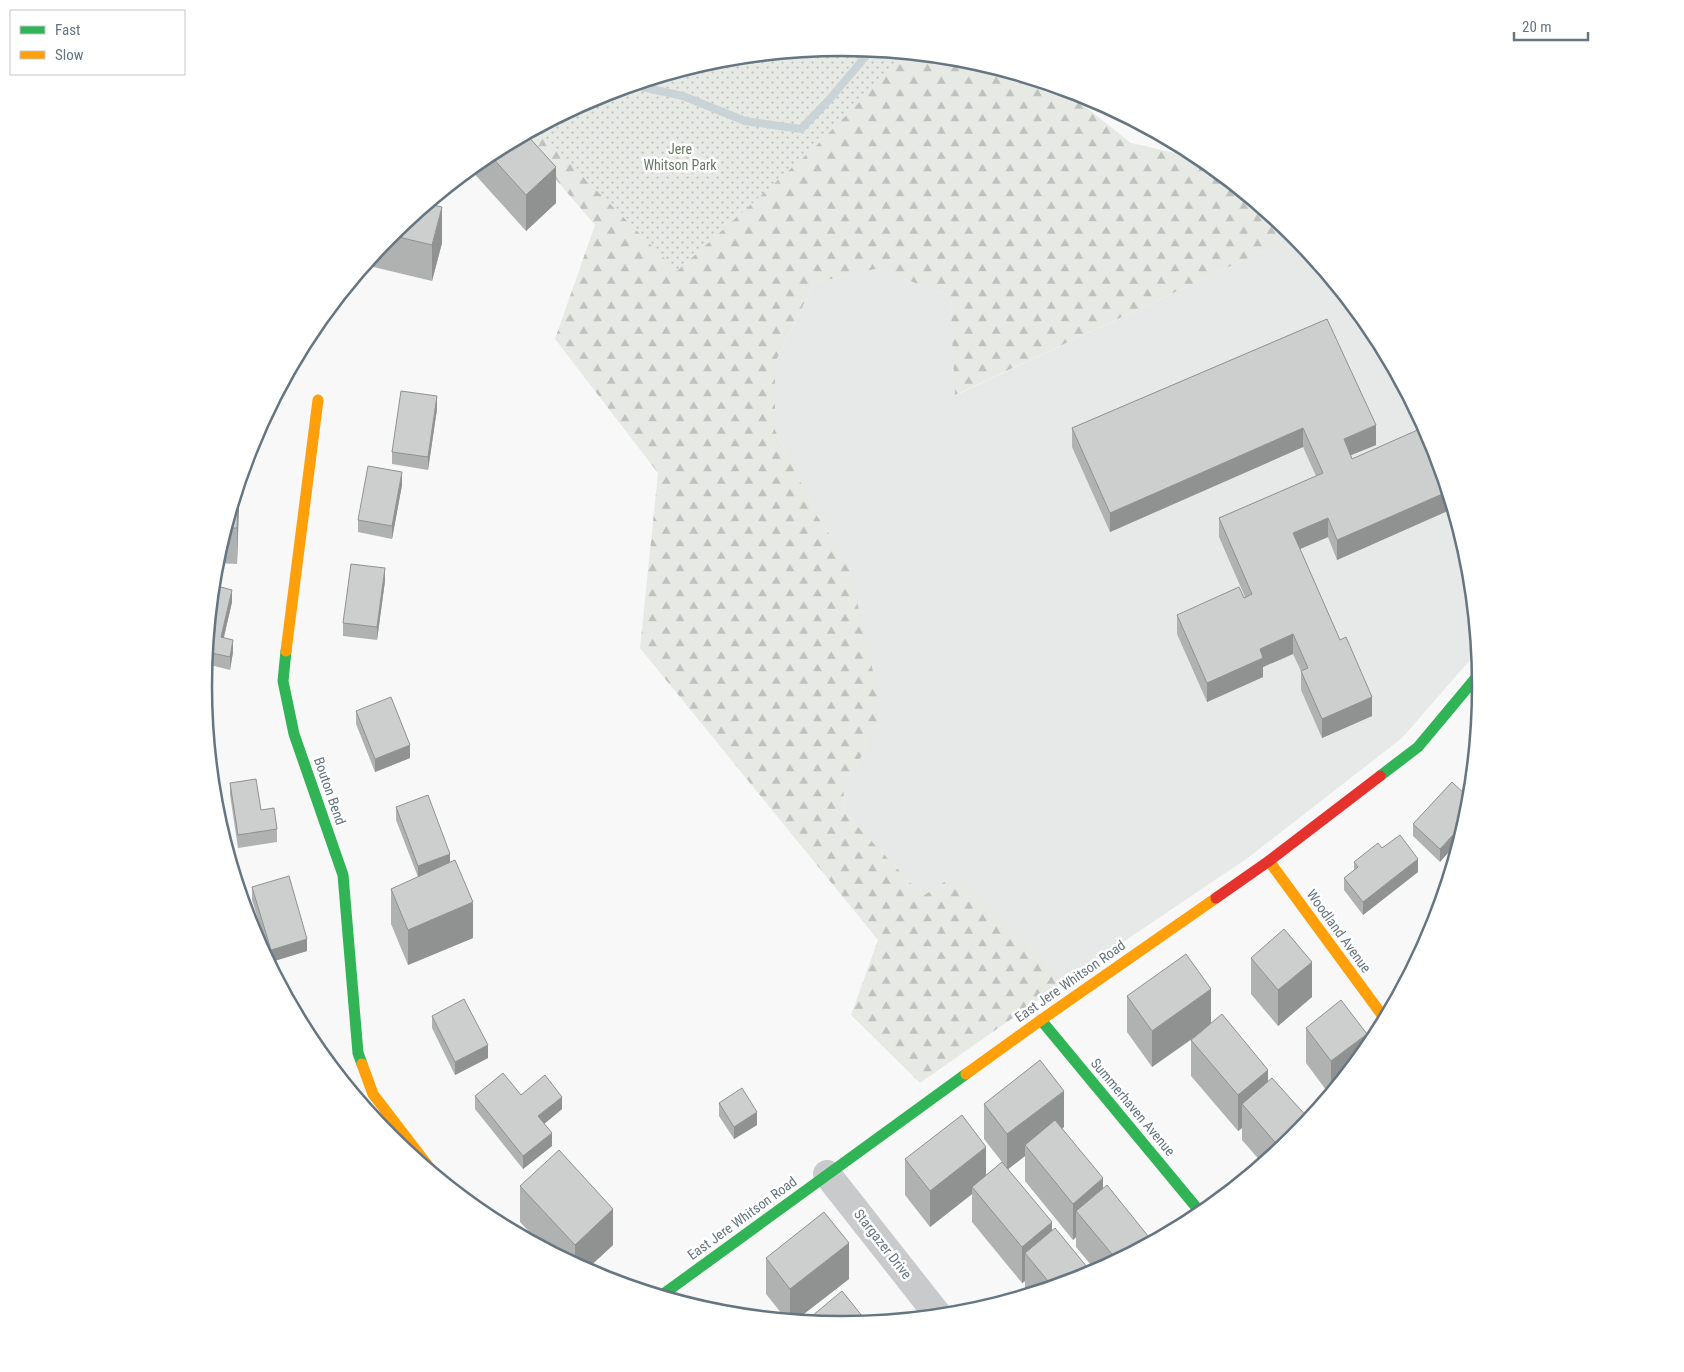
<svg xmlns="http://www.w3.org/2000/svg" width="1684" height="1372" viewBox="0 0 1684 1372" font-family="'Roboto Condensed',sans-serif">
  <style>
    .built { fill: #e7e8e8 }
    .forest { fill: url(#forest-firs) }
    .park { fill: url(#park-dots) }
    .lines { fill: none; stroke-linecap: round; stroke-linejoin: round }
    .stream { stroke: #cad3d5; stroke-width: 8 }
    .street { stroke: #c9cacb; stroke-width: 28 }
    .fast { stroke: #30b455; stroke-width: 11 }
    .slow { stroke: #ff9f0a; stroke-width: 11 }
    .jam { stroke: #e5322d; stroke-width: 11 }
    .wall { fill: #b0b2b2 }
    .shaded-wall { fill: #909191 }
    .building { fill: #cdcfcf; stroke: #909191 }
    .labels { text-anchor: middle; stroke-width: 5; stroke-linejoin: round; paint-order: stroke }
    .park-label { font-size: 14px; fill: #687865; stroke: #fff }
    .street-label { font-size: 14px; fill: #66757f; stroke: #fff }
    .rim { fill: none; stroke: #66757f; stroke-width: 2.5 }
  </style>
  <defs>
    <pattern id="forest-firs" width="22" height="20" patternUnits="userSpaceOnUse" patternTransform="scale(1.25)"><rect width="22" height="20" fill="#e7e9e5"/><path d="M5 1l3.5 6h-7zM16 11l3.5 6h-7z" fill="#bfc1bf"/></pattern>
    <pattern id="park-dots" width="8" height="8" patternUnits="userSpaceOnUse" patternTransform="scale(1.25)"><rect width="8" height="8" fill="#e7e9e5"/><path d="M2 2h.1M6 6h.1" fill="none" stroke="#bfc1bf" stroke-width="1.8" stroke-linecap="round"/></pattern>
  </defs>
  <rect width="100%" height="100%" fill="#f8f8f8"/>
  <!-- built -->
  <path class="built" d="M1291 232 1373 332 1432 442 1468 562 1477 652 1402 738 1249 857 1064 982 1025 939 923 896 845 813 843 785 880 727 848 562 817 516 775 430V363L814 283 875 269 950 295 956 395 1278 244Z"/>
  <!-- forest -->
  <path class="forest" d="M842 48 967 60 1063 89 1131 143 1201 159 1291 232 1278 244 955 395 950 295 875 269 814 283 775 363V430L817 516 848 562 876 685 880 727 843 785 845 813 923 896 955 875 1025 939 1064 982 920 1083 851 1015 878 940 640 648 658 473 555 339 595 225 520 138 598 96 718 60Z"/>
  <!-- park -->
  <path class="park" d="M842 48 907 54 815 147 677 271 535 129 598 96 718 60Z"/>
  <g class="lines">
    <!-- stream -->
    <path class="stream" d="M633 85 683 96 745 121 801 129 828 101 871 50"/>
    <!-- street -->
    <path class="street" d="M827 1174 938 1315"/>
    <!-- fast -->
    <path class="fast" d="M286 651 283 681 294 734 343 875 358 1053 362 1064
      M1380 776 1418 747 1479 674
      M1041 1020 1201 1213
      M662 1295 966 1074"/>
    <!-- slow -->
    <path class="slow" d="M286 651 318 400
      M1269 861 1385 1019
      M362 1064 373 1094 432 1171
      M966 1074 1041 1020 1216 898"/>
    <!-- jam -->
    <path class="jam" d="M1216 898 1269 861 1380 776"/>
  </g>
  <!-- wall -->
  <path class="wall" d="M526 134 556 203 526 231 470 169 488 155Z
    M391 234 442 243 432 281 365 265Z
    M1327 319 1376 445 1351 455 1352 459 1437 457 1452 509 1337 560 1328 537 1300 549 1372 716 1322 738 1301 690V671L1293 654 1263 667V677L1207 702 1177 634V615L1245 597 1219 537V518L1316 476 1303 447 1110 532 1072 447V428Z
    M437 409 428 470 392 464V452Z
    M239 483V505L237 564 216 563Z
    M402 485 392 539 358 532V520Z
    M385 581 377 640 343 636V623Z
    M213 585 232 602 224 637 233 652 230 670 206 664Z
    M356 711 410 758 375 772 356 724Z
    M1452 782 1440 862 1413 836V824Z
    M230 783 261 810 277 829V842L238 848 230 795Z
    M396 807 450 863 473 938 408 965 391 924V889L418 877 396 820Z
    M1382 848 1418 872 1363 915 1344 890V878L1354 871V862Z
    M252 887 307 951 271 962 252 900Z
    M1251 958 1312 997 1278 1026 1251 994Z
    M1127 996 1211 1023 1268 1081 1293 1138 1262 1163 1242 1140V1128L1238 1131 1191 1076V1040L1198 1035 1152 1067 1127 1032Z
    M432 1016 488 1058 455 1075 432 1028Z
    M1306 1028 1367 1048 1329 1094 1306 1063Z
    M521 1095 562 1109 544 1124 552 1146 523 1169 475 1109V1096Z
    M719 1103 757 1125 734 1139 719 1116Z
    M984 1104 1064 1127 1062 1128 1103 1188 1152 1241 1096 1271 1076 1247V1237L1073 1240 1025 1181V1156L1008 1169 1052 1231 1086 1276 1028 1293 1025 1289V1281L1022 1283 972 1222V1194L930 1227 905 1195V1159L986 1175 1002 1162 984 1139Z
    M520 1186 613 1245 586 1270 544 1247 520 1222Z
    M766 1258 849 1279 796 1320 786 1319 766 1294Z
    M812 1316 842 1324 812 1322Z"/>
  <!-- shaded-wall -->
  <path class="shaded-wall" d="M556 167V203L526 231V195Z
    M442 207V243L432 281V245Z
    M437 396V409L428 470V457Z
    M1376 425V445L1344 458V439Z
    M1303 428V447L1110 532V513Z
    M402 472V485L392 539V526Z
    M239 483V505L237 564V528Z
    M1447 492 1452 509 1337 560V540Z
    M1328 518V537L1293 552V533Z
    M385 568V581L377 640V627Z
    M232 590V602L221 649V637Z
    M1293 634V654L1263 667V677L1207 702V683L1260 649Z
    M233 640V652L230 670V657Z
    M1372 697V716L1322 738V719Z
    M410 745V758L375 772V759Z
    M1465 822 1459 841 1440 862V849Z
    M450 854V867L418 879V866Z
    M1418 859V872L1363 915V902Z
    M473 902V938L408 965V930Z
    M307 939V951L271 962V950Z
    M1312 962V997L1278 1026V990Z
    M1211 989V1025L1152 1067V1031Z
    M1367 1034V1048L1331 1091V1061Z
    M488 1045V1058L455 1075V1062Z
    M1268 1070V1106L1242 1104V1128L1238 1131V1095Z
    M1064 1091V1127L1030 1152 1025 1145V1156L1007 1170V1134Z
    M562 1097V1109L538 1129V1116Z
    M757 1112V1125L734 1139V1127Z
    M552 1133V1146L523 1169V1156Z
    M986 1147V1183L972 1187V1194L930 1227V1191Z
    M1103 1178V1214L1076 1211V1237L1073 1240V1204Z
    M613 1209V1245L586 1270 575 1264V1245Z
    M1052 1222V1258L1025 1253V1281L1022 1283V1247Z
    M849 1243V1279L796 1320 790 1319V1289Z"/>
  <!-- building -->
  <path class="building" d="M526 134 556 167 526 195 489 154Z
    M428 204 442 207 432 245 390 235Z
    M1327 319 1376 425 1344 439 1352 459 1422 428 1436 457H1437L1447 492 1337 540 1328 518 1293 533 1340 640 1346 637 1372 697 1322 719 1301 671 1308 668 1293 634 1260 649 1263 658 1207 683 1177 615 1239 587 1244 598 1252 594 1219 518 1323 473 1303 428 1110 513 1072 428Z
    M401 391 437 396 428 457 392 452Z
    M368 466 402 472 392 526 358 520Z
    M239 486 237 528H226Z
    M351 564 385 568 377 627 343 623Z
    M213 585 232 590 221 637 233 640 230 657 207 652Z
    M391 697 410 745 375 759 356 711Z
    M256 779 261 810 274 808 277 829 238 835 230 783Z
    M1452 782 1469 798 1468 811 1465 822 1440 849 1413 824Z
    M428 795 450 854 418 866 396 807Z
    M1400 835 1418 859 1363 902 1344 878 1358 867 1354 862 1378 843 1382 848Z
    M455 860 473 902 408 930 391 889Z
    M289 876 307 939 271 950 252 887Z
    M1284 929 1312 962 1278 990 1251 958Z
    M1186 954 1211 989 1152 1031 1127 996Z
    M464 999 488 1045 455 1062 432 1016Z
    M1341 1000 1367 1034 1331 1061 1306 1028Z
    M1222 1014 1268 1070 1238 1095 1191 1040Z
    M1040 1060 1064 1091 1007 1134 984 1104Z
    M503 1073 521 1095 545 1075 562 1097 538 1116 552 1133 523 1156 475 1096Z
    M1272 1078 1309 1119 1293 1138 1280 1148 1242 1104Z
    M742 1088 757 1112 734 1127 719 1103Z
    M962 1115 986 1147 930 1191 905 1159Z
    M1055 1120 1103 1178 1073 1204 1025 1145Z
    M559 1150 613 1209 575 1245 520 1186Z
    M1002 1162 1052 1222 1022 1247 972 1187Z
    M1107 1185 1152 1241 1117 1260 1076 1211Z
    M824 1212 849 1243 790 1289 766 1258Z
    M1055 1228 1092 1273 1086 1276 1052 1286 1025 1253Z
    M842 1291 867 1322 842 1324 817 1322 812 1316Z"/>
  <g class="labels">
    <!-- park labels -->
    <g class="park-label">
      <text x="680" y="154">Jere<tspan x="680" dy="16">Whitson Park</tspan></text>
    </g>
    <!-- street labels -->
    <g class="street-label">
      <text transform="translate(330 791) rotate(71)" y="5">Bouton Bend</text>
      <text transform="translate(1339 931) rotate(54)" y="5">Woodland Avenue</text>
      <text transform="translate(1070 981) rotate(-35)" y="5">East Jere Whitson Road</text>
      <text transform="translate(1133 1107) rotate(50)" y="5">Summerhaven Avenue</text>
      <text transform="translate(742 1218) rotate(-36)" y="5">East Jere Whitson Road</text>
      <text transform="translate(883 1244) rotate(52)" y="5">Stargazer Drive</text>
    </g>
  </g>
  <!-- crop -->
  <path d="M0 0H1684V1372H0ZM212 686a630 630 0 1 1 1260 0a630 630 0 1 1-1260 0Z" fill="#fff" fill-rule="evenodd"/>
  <path class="rim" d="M212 686a630 630 0 1 1 1260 0a630 630 0 1 1-1260 0Z"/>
  <!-- legend -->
  <rect x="10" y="10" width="175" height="65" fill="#ffffff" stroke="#c2c8cc"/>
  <rect x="20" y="26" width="25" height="8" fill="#30b455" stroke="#c2c8cc"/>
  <text x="55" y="35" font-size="15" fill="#66757f">Fast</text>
  <rect x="20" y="51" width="25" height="8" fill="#ff9f0a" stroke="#c2c8cc"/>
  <text x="55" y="60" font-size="15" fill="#66757f">Slow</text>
  <!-- scale -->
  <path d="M1514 32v8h74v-8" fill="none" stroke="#66757f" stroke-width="2.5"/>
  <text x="1522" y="32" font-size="15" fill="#66757f" stroke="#ffffff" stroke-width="4" paint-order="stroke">20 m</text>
</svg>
